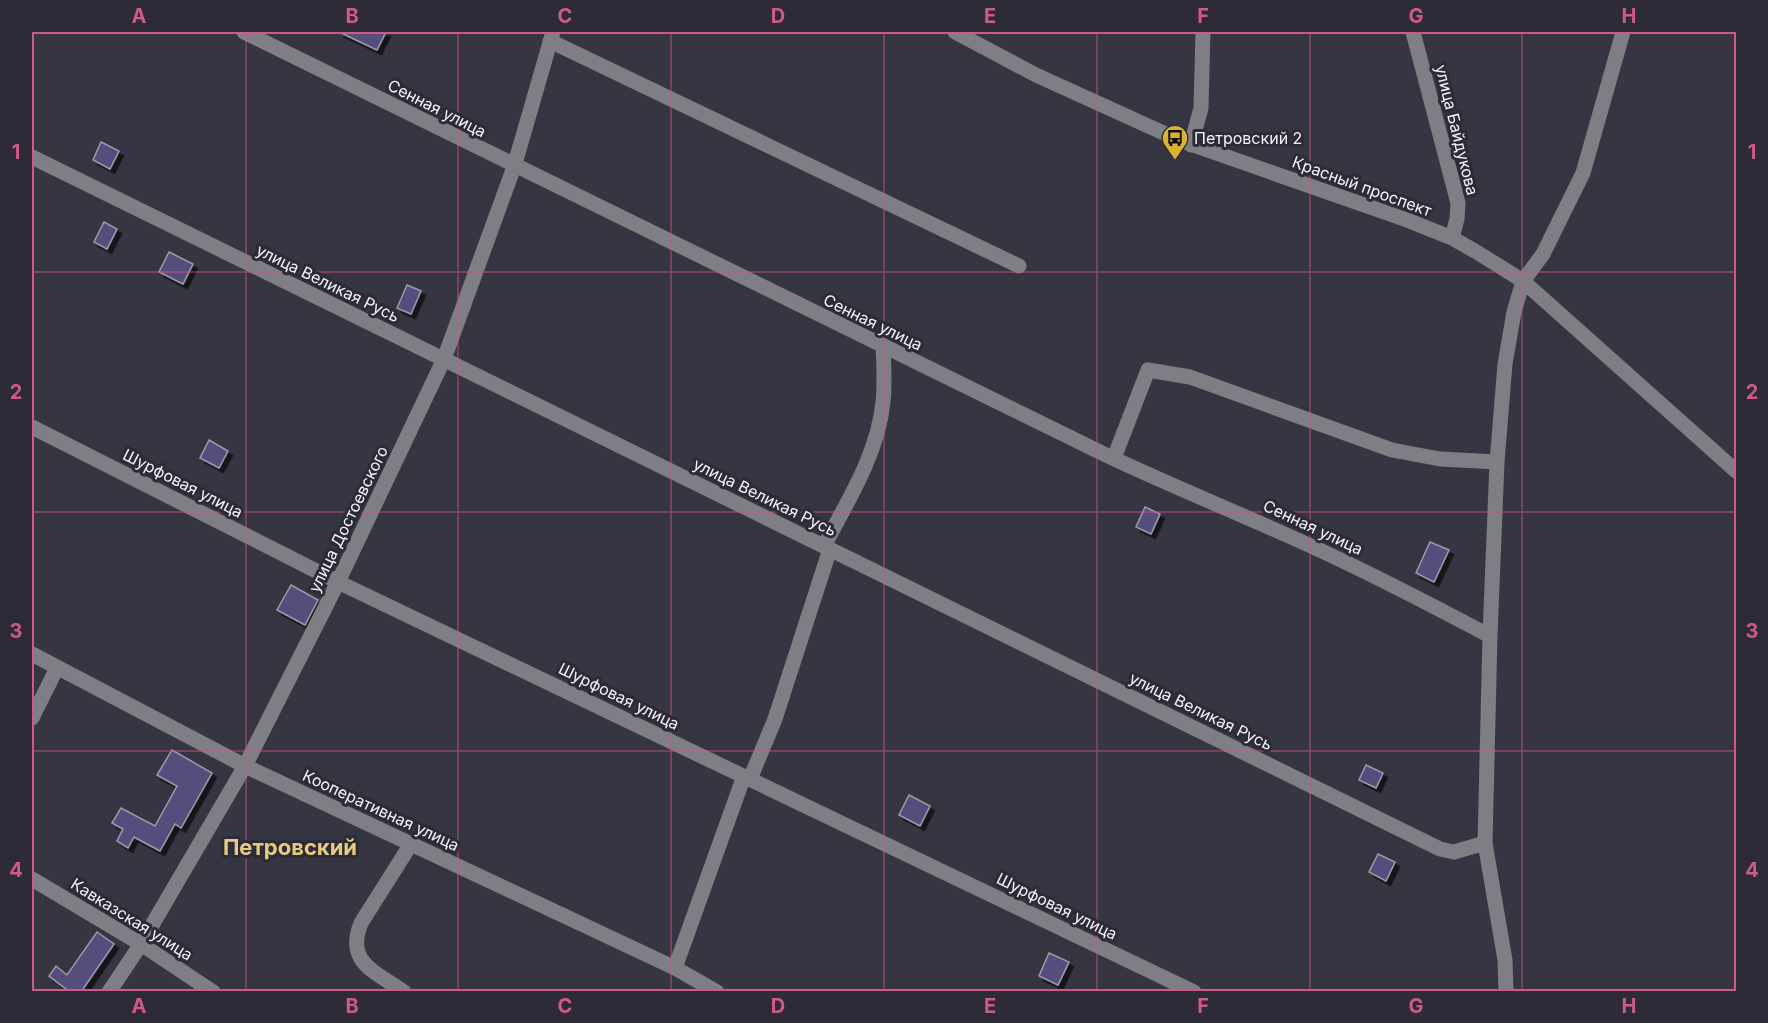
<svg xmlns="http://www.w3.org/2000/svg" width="1768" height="1023" viewBox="0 0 1768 1023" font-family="Inter,sans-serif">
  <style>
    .building { fill: #544d7c; stroke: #9b9aa9; stroke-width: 1.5; filter: url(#shadow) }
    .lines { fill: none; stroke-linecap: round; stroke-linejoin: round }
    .minor { stroke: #7e7e84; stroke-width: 15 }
    .grid { fill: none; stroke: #d0598b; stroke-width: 1.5; stroke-opacity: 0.55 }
    .labels { text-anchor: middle; stroke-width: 6; stroke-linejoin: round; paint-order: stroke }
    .street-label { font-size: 16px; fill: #f2f2fa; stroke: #2c2b37 }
    .poi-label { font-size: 16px; fill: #f2f2fa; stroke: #2c2b37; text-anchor: start }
    .district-label { font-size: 22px; font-weight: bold; fill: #e6cb7f; stroke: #2c2b37 }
    .neatline { fill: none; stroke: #d0598b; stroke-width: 2 }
    .grid-label { font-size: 20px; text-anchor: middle; font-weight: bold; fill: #d0598b }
  </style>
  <defs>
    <filter id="shadow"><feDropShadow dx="4.5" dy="4.5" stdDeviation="0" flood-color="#0009"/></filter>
  </defs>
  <rect width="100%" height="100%" fill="#363542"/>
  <!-- building -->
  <path class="building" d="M339 32H386L377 50Z
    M101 142 119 151 110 169 93 160Z
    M104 222 117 229 107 249 94 242Z
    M169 252 193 264 183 284 159 272Z
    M407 285 421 291 411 314 397 308Z
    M209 440 228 451 219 468 200 458Z
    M1145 507 1160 514 1151 534 1136 527Z
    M1430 542 1449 550 1434 582 1416 573Z
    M291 585 318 600 305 625 277 610Z
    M172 750 212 773 181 828 175 824 160 851 134 837 128 848 117 841 123 829 112 823 121 808 155 826 177 786 157 775Z
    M1366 765 1383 773 1376 788 1359 780Z
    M909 795 930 806 920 826 899 815Z
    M1378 854 1395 862 1386 881 1369 872Z
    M97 932 114 944 81 992H70L49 976 56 966 67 975Z
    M1049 953 1069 962 1058 985 1039 976Z"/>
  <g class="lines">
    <!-- minor -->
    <path class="minor" d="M244 32C530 175 818 315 1106 455 1167 484 1229 509 1291 537 1359 567 1424 601 1490 636
      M955 32 1036 75 1179 140 1407 220 1452 238 1475 251 1523 281 1736 471
      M1413 32 1458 203 1457 219 1452 238
      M550 41 1019 266
      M1191 145 1201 108 1203 32
      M32 157 1440 849 1454 852 1485 843
      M32 427 338 582 1194 992
      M1114 458 1148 370 1190 377 1392 450 1440 459 1497 462
      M824 546C847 502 878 454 883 402 885 384 884 365 883 347
      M32 654 245 766 675 968 717 992
      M32 718 57 668
      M750 779 775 719 830 549
      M32 879 141 944 213 992
      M675 968 744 776
      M109 992 141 944 245 766 338 582 444 359 514 167 553 32
      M404 992C375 971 345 963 361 923L411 844
      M1506 992 1505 960 1485 843 1490 636 1497 462 1505 364 1514 312 1523 281 1543 254 1583 173 1623 32"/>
  </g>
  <!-- grid -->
  <path class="grid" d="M246 32V992M458 32V992M671 32V992M884 32V992M1097 32V992M1310 32V992M1522 32V992M32 272H1736M32 512H1736M32 751H1736"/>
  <!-- icons -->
  <defs>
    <g id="bus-pin" transform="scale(1.35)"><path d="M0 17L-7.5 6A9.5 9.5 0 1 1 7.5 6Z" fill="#dbb333" stroke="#2c2b37"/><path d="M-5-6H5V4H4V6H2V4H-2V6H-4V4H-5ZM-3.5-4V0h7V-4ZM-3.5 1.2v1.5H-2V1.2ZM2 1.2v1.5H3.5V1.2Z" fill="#111"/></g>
  </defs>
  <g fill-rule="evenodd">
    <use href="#bus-pin" x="1175" y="138"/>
  </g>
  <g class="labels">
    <!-- street labels -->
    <g class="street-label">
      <text transform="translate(437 108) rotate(27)" y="6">Сенная улица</text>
      <text transform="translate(1457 130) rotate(76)" y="6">улица Байдукова</text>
      <text transform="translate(1362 186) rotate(20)" y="6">Красный проспект</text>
      <text transform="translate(328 283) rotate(26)" y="6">улица Великая Русь</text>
      <text transform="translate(873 322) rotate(26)" y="6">Сенная улица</text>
      <text transform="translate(183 483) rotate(27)" y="6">Шурфовая улица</text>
      <text transform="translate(765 497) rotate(26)" y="6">улица Великая Русь</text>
      <text transform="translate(348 519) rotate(-64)" y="6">улица Достоевского</text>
      <text transform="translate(1313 527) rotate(25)" y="6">Сенная улица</text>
      <text transform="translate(619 696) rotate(26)" y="6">Шурфовая улица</text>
      <text transform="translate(1201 711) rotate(26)" y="6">улица Великая Русь</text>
      <text transform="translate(381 810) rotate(25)" y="6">Кооперативная улица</text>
      <text transform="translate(1057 906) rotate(26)" y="6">Шурфовая улица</text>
      <text transform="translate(132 919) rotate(32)" y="6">Кавказская улица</text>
    </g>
    <!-- poi labels -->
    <g class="poi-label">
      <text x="1194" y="144">Петровский 2</text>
    </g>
    <!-- district labels -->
    <g class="district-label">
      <text x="290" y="855">Петровский</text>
    </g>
  </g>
  <!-- border -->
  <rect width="1768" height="1023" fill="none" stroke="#2c2b37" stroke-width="66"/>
  <rect x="33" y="33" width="1702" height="957" class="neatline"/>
  <g class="grid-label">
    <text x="139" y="23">A</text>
    <text x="352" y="23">B</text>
    <text x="565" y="23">C</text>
    <text x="778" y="23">D</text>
    <text x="990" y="23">E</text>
    <text x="1203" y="23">F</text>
    <text x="1416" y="23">G</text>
    <text x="1629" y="23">H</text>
    <text x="16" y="159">1</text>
    <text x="1752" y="159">1</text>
    <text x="16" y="399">2</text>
    <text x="1752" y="399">2</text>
    <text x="16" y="638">3</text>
    <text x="1752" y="638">3</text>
    <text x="16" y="877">4</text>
    <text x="1752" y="877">4</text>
    <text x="139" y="1013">A</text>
    <text x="352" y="1013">B</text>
    <text x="565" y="1013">C</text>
    <text x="778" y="1013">D</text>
    <text x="990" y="1013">E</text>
    <text x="1203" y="1013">F</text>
    <text x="1416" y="1013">G</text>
    <text x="1629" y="1013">H</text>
  </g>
</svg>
